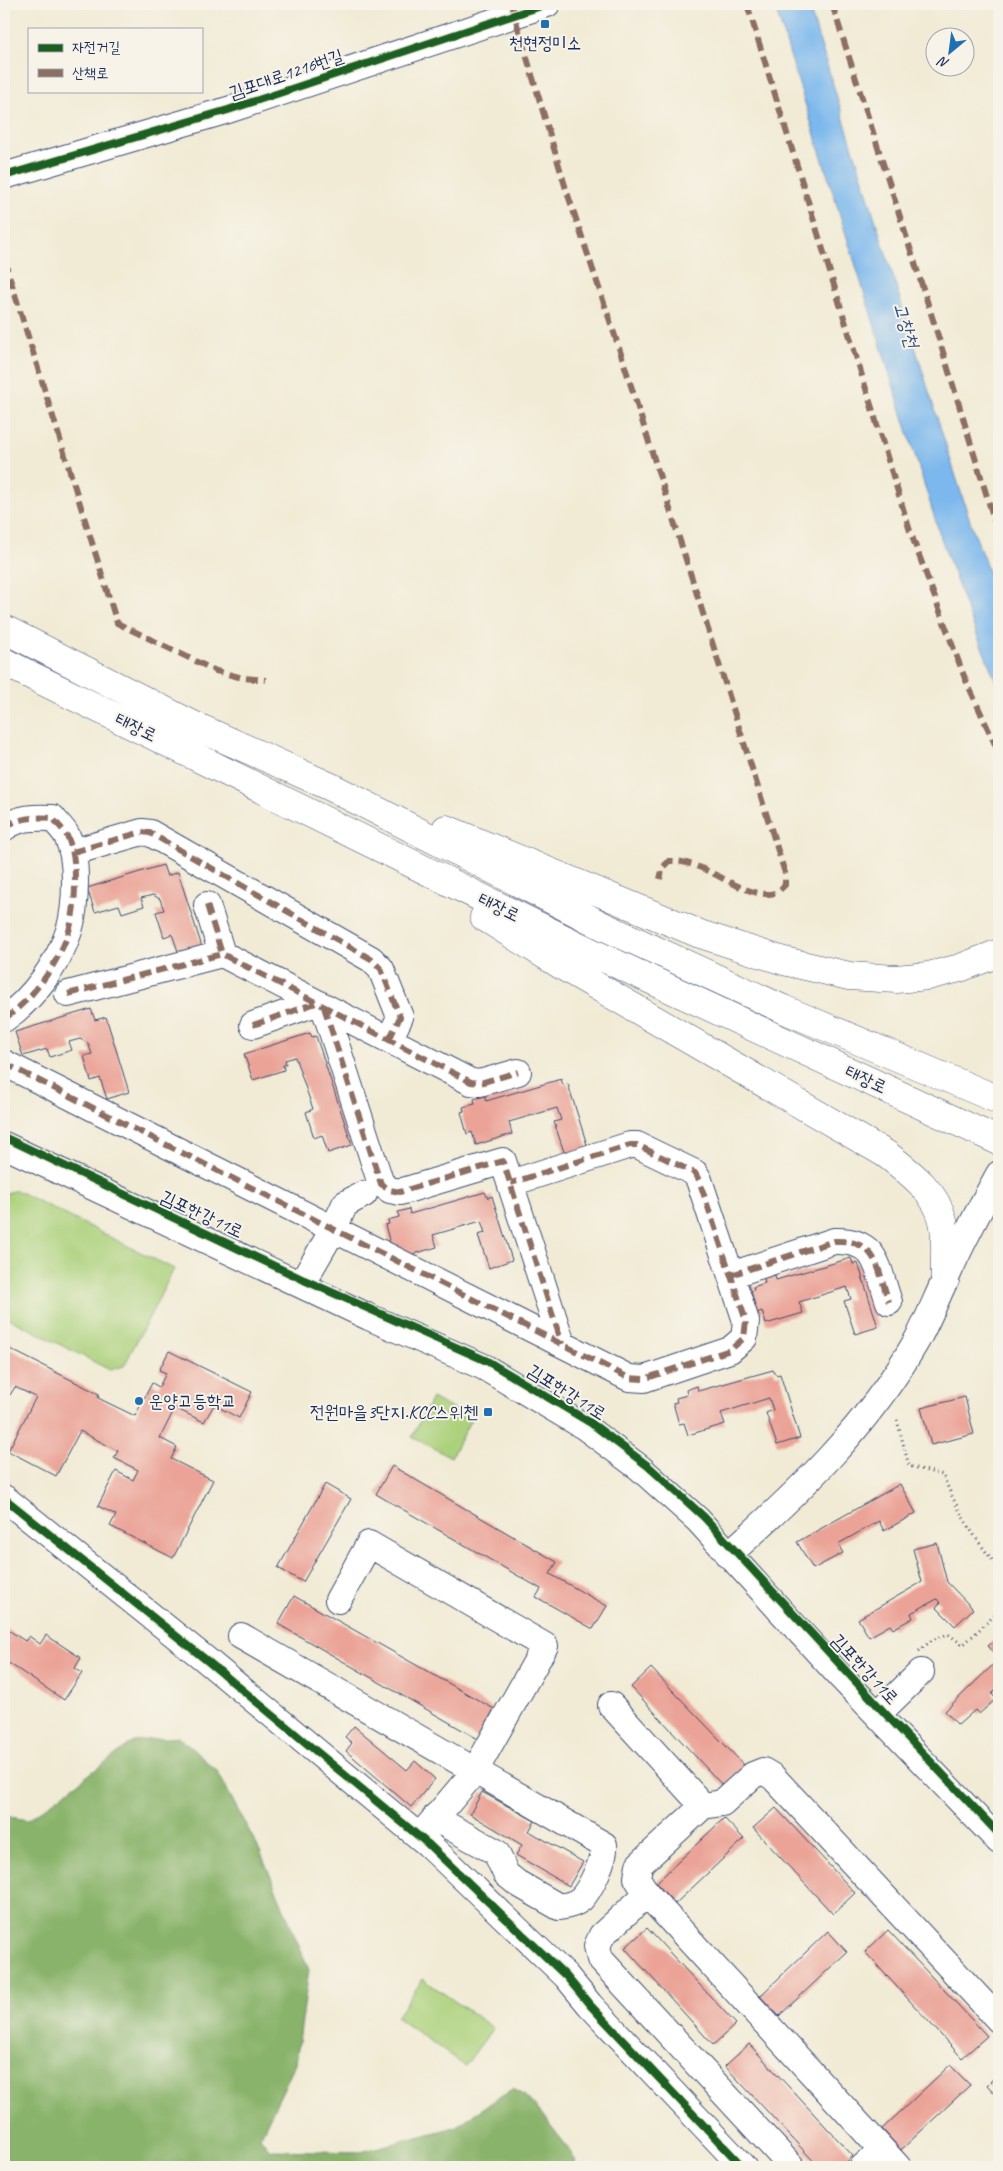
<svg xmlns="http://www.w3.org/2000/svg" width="1003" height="2171" viewBox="0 0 1003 2171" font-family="Caveat,'Poor Story',sans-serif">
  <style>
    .green { fill: #acd17b; stroke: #64806c }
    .forest { fill: #89b36b; stroke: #527164 }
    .water { fill: #7bb8ed; stroke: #4b74a6 }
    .building { fill: #eba397 }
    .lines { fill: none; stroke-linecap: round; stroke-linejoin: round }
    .minor-casing { stroke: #3b4b70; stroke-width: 28 }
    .major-casing { stroke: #3b4b70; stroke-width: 29 }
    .path { stroke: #3b4b70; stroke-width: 3; stroke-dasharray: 1 4; stroke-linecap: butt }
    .minor { stroke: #fff; stroke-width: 26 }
    .major { stroke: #fff; stroke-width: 28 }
    .quiet { stroke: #8d6e63; stroke-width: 6; stroke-dasharray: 12 6; stroke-linecap: butt }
    .cycleway-casing { stroke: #f7f3e8; stroke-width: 11 }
    .cycleway { stroke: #1b5e20; stroke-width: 8 }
    .poi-dot { fill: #1f6fb2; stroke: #f7f3e8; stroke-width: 2 }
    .labels { text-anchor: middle; stroke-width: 4; stroke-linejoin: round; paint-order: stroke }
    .poi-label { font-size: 18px; fill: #1b2f5e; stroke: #f7f3e8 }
    .street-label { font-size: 18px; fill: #1b2f5e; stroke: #f7f3e8 }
    .water-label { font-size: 19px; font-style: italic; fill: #335182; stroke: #f7f3e8 }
  </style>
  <rect width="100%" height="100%" fill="#f7f3e8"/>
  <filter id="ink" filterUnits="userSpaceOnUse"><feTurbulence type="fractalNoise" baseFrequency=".02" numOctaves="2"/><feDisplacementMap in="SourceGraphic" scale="10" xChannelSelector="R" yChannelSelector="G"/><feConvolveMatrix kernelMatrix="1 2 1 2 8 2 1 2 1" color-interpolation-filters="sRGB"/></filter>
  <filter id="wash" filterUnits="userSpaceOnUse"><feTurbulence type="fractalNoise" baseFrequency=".0096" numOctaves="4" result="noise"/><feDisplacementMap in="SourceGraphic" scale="20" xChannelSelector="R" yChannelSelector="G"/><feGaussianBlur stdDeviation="1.12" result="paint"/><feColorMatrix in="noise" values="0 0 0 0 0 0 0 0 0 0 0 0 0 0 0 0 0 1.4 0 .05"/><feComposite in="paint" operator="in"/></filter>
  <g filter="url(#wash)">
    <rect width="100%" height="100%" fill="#f1ebd5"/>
    <!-- green -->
    <path class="green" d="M16 1190 174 1269 124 1366 110 1370 4 1316V1197L5 1194Z
      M432 1398 471 1419 451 1457 412 1437Z
      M423 1979 493 2028 465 2066 396 2017Z"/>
    <!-- forest -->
    <path class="forest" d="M179 1737 217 1771 261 1853 309 1970 296 2063 260 2137 270 2150 361 2152 455 2127 512 2089 525 2096 540 2112 572 2153 576 2167H4V1816L28 1820 134 1741Z"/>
    <!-- water -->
    <path class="water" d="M774 4H808L935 411 970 521 999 601V689L967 610 941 538Z"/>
    <g id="blocks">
      <!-- building -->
      <path class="building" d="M163 865 167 876 178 872 202 947 179 954 172 934 164 937 156 912 164 910 160 899 153 895 141 898 144 906 122 913 119 905 95 912 87 888Z
        M91 1009 95 1020 106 1017 129 1092 107 1099 100 1078 91 1081 84 1056 92 1054 88 1043 80 1039 69 1042 72 1050 50 1057 47 1049 23 1056 15 1032Z
        M310 1033 312 1037 316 1036 352 1145 328 1153 322 1135 314 1138 306 1112 313 1109 295 1057 285 1060 286 1064 283 1065 284 1070 253 1080 244 1054Z
        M561 1079 563 1085 568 1084 588 1148 565 1155 554 1122 561 1120 557 1108 509 1122 512 1134 476 1145 472 1132 467 1134 461 1112 464 1111 463 1107 475 1104 474 1099 485 1096 486 1101Z
        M485 1192 488 1198 492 1196 512 1260 489 1268 478 1235 485 1233 481 1221 433 1235 437 1247 400 1258 397 1245 391 1247 385 1225 389 1224 388 1220 399 1217 398 1212 409 1209 410 1214Z
        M851 1258 853 1264 858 1263 878 1327 855 1334 844 1301 851 1299 847 1287 799 1302 803 1313 766 1324 762 1311 757 1313 751 1291 754 1290 753 1287 765 1283 764 1278 775 1275 776 1280Z
        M4 1346 99 1394 98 1398 135 1416 152 1383 159 1387 166 1373 159 1370 169 1351 252 1392 239 1418 214 1405 204 1422 175 1408 160 1438 177 1447 171 1459 213 1480 173 1558 110 1526 116 1515 98 1506 116 1471 133 1480 138 1470 114 1458 118 1451 80 1431 56 1476 8 1451 36 1397 15 1387 10 1395 4 1392Z
        M773 1370 776 1375 780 1374 800 1438 777 1445 766 1413 773 1410 769 1398 721 1413 725 1424 688 1435 684 1423 679 1424 673 1403 677 1402 676 1398 687 1395 686 1390 697 1386 698 1391Z
        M965 1397 974 1434 931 1445 921 1408Z
        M392 1466 557 1562 550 1574 607 1606 593 1629 536 1597 541 1589 376 1494Z
        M325 1484 351 1499 303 1582 278 1568Z
        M900 1484 916 1513 884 1531 879 1521 838 1544 843 1553 813 1569 797 1542Z
        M937 1543 947 1582 973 1609 955 1626 936 1607 940 1603 937 1599 911 1613 913 1618 893 1629 890 1625 869 1637 858 1619 922 1582 913 1549Z
        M294 1596 494 1709 478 1739 278 1624Z
        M4 1627 25 1641 29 1636 40 1644 46 1635 81 1658 75 1668 82 1673 64 1700 4 1660Z
        M999 1636V1658L988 1646Z
        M999 1659V1687L992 1694 996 1699 979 1714 975 1710 958 1725 945 1711Z
        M651 1668 746 1767 724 1787 631 1687Z
        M354 1726 407 1770 415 1761 435 1779 411 1807 346 1751 352 1743 345 1737Z
        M482 1792 535 1821 529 1831 583 1862 569 1886 516 1855 522 1845 470 1814Z
        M776 1808 855 1893 833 1914 753 1828Z
        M724 1818 744 1839 675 1904 656 1883Z
        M647 1928 736 2024 713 2045 625 1948Z
        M888 1930 987 2036 962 2058 865 1952Z
        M828 1931 847 1952 779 2016 760 1996Z
        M749 2044 853 2156 841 2167H819L725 2066Z
        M950 2065 970 2085 901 2150 882 2129Z
        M999 2073V2098L987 2085Z"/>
    </g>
  </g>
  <g filter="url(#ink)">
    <use href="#blocks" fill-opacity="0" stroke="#3b4b70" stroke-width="1"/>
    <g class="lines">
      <!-- minor casing -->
      <g class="minor-casing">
        <path id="minor" d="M4 176 228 110 547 4
          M4 828C19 817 35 817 53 818 57 824 64 830 67 836 74 851 75 865 75 881 75 897 74 915 69 931 58 964 33 999 4 1019
          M73 852 142 832 150 833 371 959 381 969 400 1017 389 1040
          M207 905 222 954 471 1082 480 1083 518 1072
          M68 994 222 954
          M324 1007 381 1184 390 1190 400 1192 503 1161 562 1344
          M253 1025 316 1003
          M4 1063 629 1378 644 1379 730 1350 744 1338 746 1321 699 1180 695 1173 637 1145H630L511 1183
          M4 1145 369 1317 484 1367 585 1427 640 1468 698 1520 841 1677 999 1841
          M731 1275 834 1241C878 1239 877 1268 889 1302
          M301 1285 334 1228 345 1204 364 1194
          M4 1498 205 1659 428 1844 566 1976 590 2005 743 2167
          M728 1555C802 1489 867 1427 917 1340 928 1320 936 1299 946 1278 962 1242 980 1208 999 1174
          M338 1600 369 1544 545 1646 475 1771 426 1829
          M241 1636 604 1845C606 1857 590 1890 581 1899 575 1904 567 1906 559 1907L517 1883 506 1874 496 1852 445 1824 437 1815
          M611 1705 703 1806
          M882 1710 921 1672
          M647 1894 602 1935 597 1946 600 1959 792 2167
          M863 2167 882 2150
          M898 2167 647 1894 637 1878 639 1865 703 1806 722 1803 753 1775 763 1771 773 1777 999 2020"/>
      </g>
      <!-- major casing -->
      <g class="major-casing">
        <path id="major" d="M4 629 191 724 331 787 603 926 783 1009 999 1100
          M4 662 593 953 999 1141
          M446 829 700 934 784 961 849 976 896 979 928 976 960 968 999 953
          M484 917 564 967 886 1154C909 1172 936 1191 943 1221 947 1237 944 1262 945 1280"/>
      </g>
      <!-- path -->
      <path class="path" d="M897 1420 909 1466 943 1475C956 1509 975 1540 999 1568
        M919 1651 932 1640 948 1634 963 1645 999 1611"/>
      <!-- minor -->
      <use href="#minor" class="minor"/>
      <!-- major -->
      <use href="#major" class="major"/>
      <!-- quiet -->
      <path class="quiet" d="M511 4 566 189 621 354 785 873V885C780 890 776 894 769 894 738 895 703 859 669 861L663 867 660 879
        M747 4 910 531 964 676 999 753
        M832 4 935 326 999 536
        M4 259 117 623 216 671 243 678 266 680
        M4 803 11 823
        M4 828C19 817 35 817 53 818 57 824 64 830 67 836 74 851 75 865 75 881 75 897 74 915 69 931 58 964 33 999 4 1019
        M73 852 142 832 150 833 371 959 381 969 400 1017 389 1040
        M207 905 222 954 471 1082 480 1083 518 1072
        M68 994 222 954
        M324 1007 381 1184 390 1190 400 1192 503 1161 562 1344
        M253 1025 316 1003
        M4 1063 629 1378 644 1379 730 1350 744 1338 746 1321 699 1180 695 1173 637 1145H630L511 1183
        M731 1275 834 1241C878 1239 877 1268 889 1302"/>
      <!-- cycleway casing -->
      <g class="cycleway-casing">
        <path id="cycleway" d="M4 176 228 110 547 4
          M4 1137 304 1280 487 1361 591 1423 648 1466 704 1517 882 1710 999 1834
          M4 1498 205 1659 428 1844 566 1976 590 2005 743 2167"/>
      </g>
      <!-- cycleway -->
      <use href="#cycleway" class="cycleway"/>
    </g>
  </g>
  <!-- markers -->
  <g class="poi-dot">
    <rect x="540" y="19" width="10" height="10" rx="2.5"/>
    <circle cx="139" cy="1401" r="5"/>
    <rect x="483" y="1407" width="10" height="10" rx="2.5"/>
  </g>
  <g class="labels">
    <!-- poi labels -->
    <g class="poi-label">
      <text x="545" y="49">천현정미소</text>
      <text x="149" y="1407" text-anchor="start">운양고등학교</text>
      <text x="478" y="1418" text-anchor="end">전원마을3단지.KCC스위첸</text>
    </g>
    <!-- street labels -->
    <g class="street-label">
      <text transform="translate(286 74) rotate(-19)" y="6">김포대로1216번길</text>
      <text transform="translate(136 727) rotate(26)" y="6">태장로</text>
      <text transform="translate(499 907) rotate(26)" y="6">태장로</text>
      <text transform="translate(866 1079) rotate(25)" y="6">태장로</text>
      <text transform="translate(202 1214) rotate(25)" y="6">김포한강11로</text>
      <text transform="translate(567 1392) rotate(32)" y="6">김포한강11로</text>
      <text transform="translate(865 1669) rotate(47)" y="6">김포한강11로</text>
    </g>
    <!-- water labels -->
    <g class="water-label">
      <text transform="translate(907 325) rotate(73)" y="7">고창천</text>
    </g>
  </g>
  <!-- margin -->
  <rect width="1003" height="2171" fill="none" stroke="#f7f3e8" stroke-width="20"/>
  <!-- legend -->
  <rect x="28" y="28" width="175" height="65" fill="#f7f3e8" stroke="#9fa5b1"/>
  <rect x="38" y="44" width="25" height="8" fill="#1b5e20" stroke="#9fa5b1"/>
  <text x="72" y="52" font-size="15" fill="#1b2f5e">자전거길</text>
  <rect x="38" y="69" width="25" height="8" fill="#8d6e63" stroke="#9fa5b1"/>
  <text x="72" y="78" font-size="15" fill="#1b2f5e">산책로</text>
  <!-- north arrow -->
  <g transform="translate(950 52) rotate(209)"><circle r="24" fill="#f7f3e8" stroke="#9fa5b1"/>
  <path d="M0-4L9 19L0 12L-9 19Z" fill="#1f6fb2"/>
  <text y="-8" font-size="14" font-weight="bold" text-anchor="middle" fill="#1b2f5e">N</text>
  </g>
</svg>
